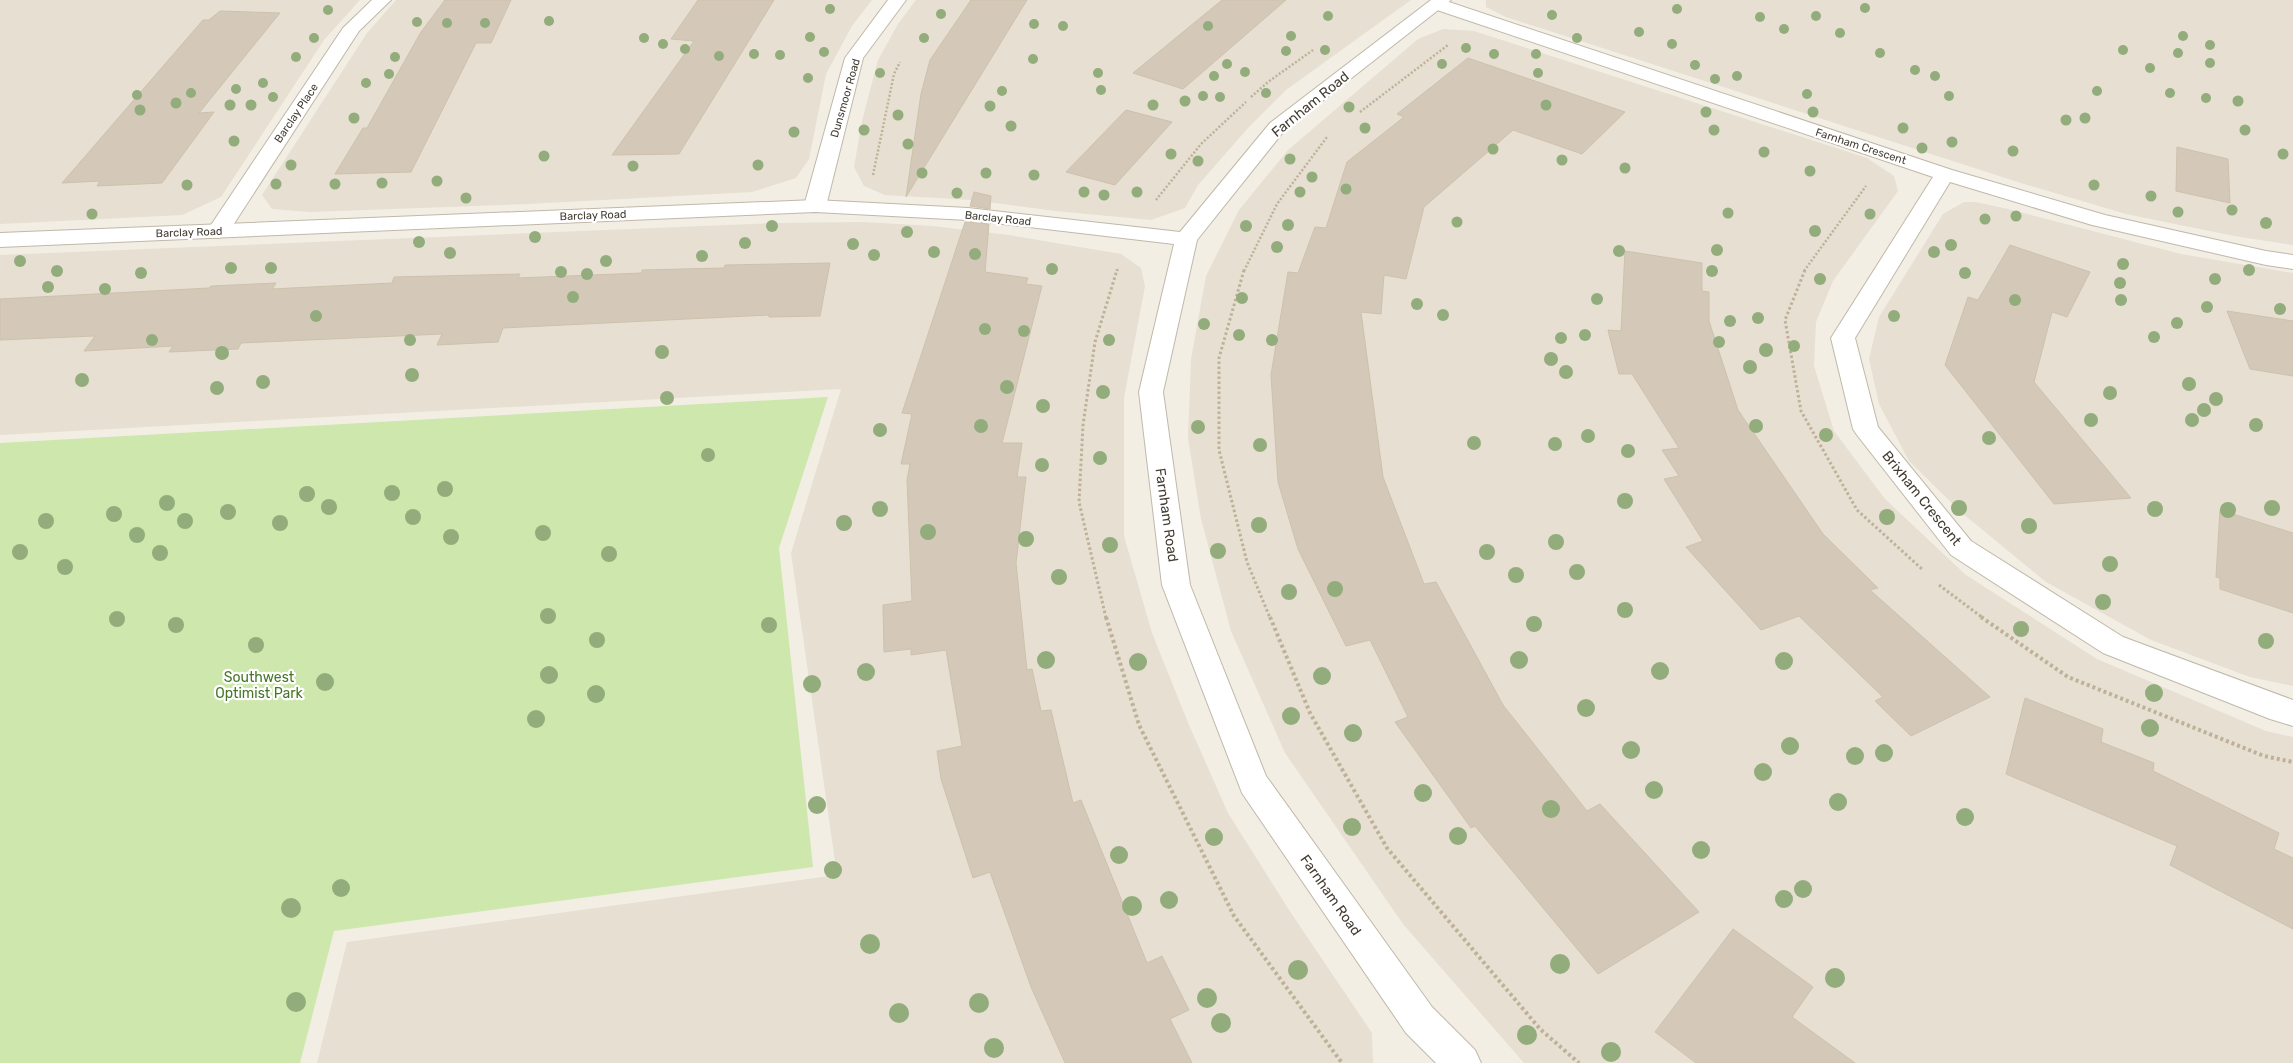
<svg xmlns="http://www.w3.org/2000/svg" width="2293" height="1063" viewBox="0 0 2293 1063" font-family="Rubik,sans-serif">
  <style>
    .residential { fill: #e6dfd2 }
    .green { fill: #cde7ac }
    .building { fill: #d4c9b9; stroke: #cec1ac }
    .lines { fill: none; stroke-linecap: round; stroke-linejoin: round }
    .minor-casing { stroke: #c0b8a9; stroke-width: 2 }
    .tertiary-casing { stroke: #c0b8a9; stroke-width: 2 }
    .path-far2 { stroke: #bfb198; stroke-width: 2.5; stroke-dasharray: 2 2; stroke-linecap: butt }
    .path-far1 { stroke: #bfb198; stroke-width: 3; stroke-dasharray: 2.5 2.5; stroke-linecap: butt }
    .path { stroke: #bfb198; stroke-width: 4; stroke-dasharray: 3 3; stroke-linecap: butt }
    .minor { fill: #fff; fill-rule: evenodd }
    .tertiary { fill: #fff; fill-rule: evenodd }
    .tree { fill: #93ac7c }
    .labels { text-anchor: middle; stroke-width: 4.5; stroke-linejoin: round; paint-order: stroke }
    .far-street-label { font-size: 11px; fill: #443d34; stroke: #fff }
    .street-label { font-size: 14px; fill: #443d34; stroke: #fff }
    .park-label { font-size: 14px; fill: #467627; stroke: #fff }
  </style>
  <rect width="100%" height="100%" fill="#f2eee4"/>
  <!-- residential -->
  <path class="residential" d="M0 0H360L324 40 221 197 182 215 0 224Z
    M396 0H872L852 26 826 74 809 159 796 178 752 192 528 204 310 212 272 209 262 195 367 33Z
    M916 0H1411L1286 90 1249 127 1198 185 1185 208 1151 220 1055 211 972 200 885 195 864 186 854 167 862 121 878 60 898 24Z
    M1486 0H2293V245L2234 236 2126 214 2024 184 1506 17 1486 7Z
    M1443 29 1474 31 1867 158 1894 176 1898 191 1833 281 1816 322 1814 366 1834 431 1885 499 1966 575 2097 659 2266 731 2293 737V1063H1524L1403 924 1285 753 1231 631 1201 519 1188 438 1191 359 1206 276 1239 210 1288 150 1418 39Z
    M1964 202H1976L2008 209 2181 254 2293 273V686L2250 677 2151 640 2046 582 1962 513 1909 461 1879 404 1869 359 1879 317 1943 214Z
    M863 222 933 226 1009 235 1121 254 1141 268 1145 286 1124 398V536L1152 633 1189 725 1228 813 1289 910 1372 1033 1373 1063H317L347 942 837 875 791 553 841 389 0 435V255L776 223Z"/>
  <!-- green -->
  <path class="green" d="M828 397 779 548 813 867 334 931 300 1063H0V443Z"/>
  <!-- building -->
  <path class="building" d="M445 0H511L491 43H476L411 172 335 174 363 128H367L421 32Z
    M698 0H774L679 154 612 155 694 41 671 39Z
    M971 0H1027L906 197 921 94 930 60Z
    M1222 0H1286L1183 89 1133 73Z
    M220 11 280 13 199 113 214 112 162 183 97 186 100 181 62 183 203 20H209Z
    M1468 58 1625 112 1582 154 1513 130 1424 207 1406 279 1384 275 1381 314 1361 312 1383 477 1424 584 1436 582 1503 705 1587 811 1600 804 1699 912 1598 974 1475 826 1471 828 1395 722 1408 717 1370 640 1346 646 1298 549 1278 482 1271 375 1288 272 1298 273 1315 227 1326 228 1347 162 1404 117 1397 114Z
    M1126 110 1172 122 1115 185 1066 172Z
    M2177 147 2228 159 2230 203 2176 191Z
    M974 192 991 196 990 209 970 206Z
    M965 222 989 224 985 272 1028 278 1026 284 1042 286 1002 443H1022L1017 477H1026L1016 563 1027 670 1032 669 1041 711 1051 710 1073 803 1081 800 1147 963 1162 956 1189 1010 1170 1019 1192 1063H1065L1031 987 990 872 973 878 941 779 937 751 962 746 946 650 911 655V649L884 652 883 605 912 601 907 480 910 464H901L912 414 902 413Z
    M2010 245 2090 272 2067 317 2052 312 2034 382 2131 498 2054 504 1945 365 1968 297 1978 300Z
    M1625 251 1702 263V291L1709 292V321L1738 410 1823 534 1878 588 1870 590 1990 697 1911 736 1875 701 1883 697 1799 616 1761 630 1686 547 1703 541 1664 479 1679 476 1662 450 1679 448 1632 374H1619L1608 330 1621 331Z
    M830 263 820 316 769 317V315L503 328 498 342 437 345 442 334 241 343 238 349 169 352 173 346 84 351 95 336 0 340V299L209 288 211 286 276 283 272 289 392 283 394 277 520 274 518 278 642 273V270L724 268 725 265Z
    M2227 311 2293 321V376L2250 369Z
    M2220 510 2293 533V613L2220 589V578L2216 577Z
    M2025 698 2103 729 2101 742 2154 763 2153 771 2279 833 2274 849 2293 858V929L2170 865 2177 846 2006 774Z
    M1733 929 1813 987 1792 1017 1855 1063H1696L1655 1032Z"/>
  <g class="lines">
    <!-- minor casing -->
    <g class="minor-casing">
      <path id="minor" d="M372 0H391L359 31 226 236 218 238 210 236 207 231 343 28Z
        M888 0H906L863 58 826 206 823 211 815 212 807 211 804 206 845 58Z
        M1431 0H1443L1952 170 2105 215 2266 251 2293 255V269L2266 265 2092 225 1950 182 1855 338 1878 427 1971 541 2123 637 2293 700V726L2270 719 2103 653 1951 555 1857 435 1853 429 1831 338 1933 177 1431 8 1428 4Z"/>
    </g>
    <!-- tertiary casing -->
    <g class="tertiary-casing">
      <path id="tertiary" d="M1431 0H1451L1284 131 1197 240 1163 392 1190 585 1266 776 1432 1007 1475 1050 1481 1063H1436L1406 1033 1242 793 1162 585 1139 392 1174 244 968 220 815 212 0 247V233L815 200 968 208 1180 232 1270 123Z"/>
    </g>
    <!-- path-far2 -->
    <path class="path-far2" d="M1251 97 1268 82 1313 50
      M1360 112 1448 45
      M873 175 894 74 900 62
      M1156 200 1201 144 1246 102
      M1117 271 1118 267
      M1244 271 1277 204 1327 137
      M1804 271 1866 186"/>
    <!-- path-far1 -->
    <path class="path-far1" d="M1244 270 1219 358V450L1247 562 1270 618
      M1805 270 1785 320 1801 411 1857 510 1923 570
      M1939 585 1983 618
      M1106 618 1079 502 1083 425 1095 342 1117 270"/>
    <!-- path -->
    <path class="path" d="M1106 617 1139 725 1234 916 1342 1063
      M1270 617 1310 713 1387 848 1540 1029 1579 1063
      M1981 617 2068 677 2264 756 2293 762"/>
    <!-- minor -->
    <use href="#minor" class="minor"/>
    <!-- tertiary -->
    <use href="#tertiary" class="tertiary"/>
  </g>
  <!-- trees -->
  <g class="tree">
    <circle cx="1865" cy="8" r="5"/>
    <circle cx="830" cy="9" r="5"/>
    <circle cx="1677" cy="9" r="5"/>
    <circle cx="328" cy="10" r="5"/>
    <circle cx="941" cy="14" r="5"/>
    <circle cx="1552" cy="15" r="5"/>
    <circle cx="1328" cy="16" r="5"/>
    <circle cx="1816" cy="16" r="5"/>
    <circle cx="1760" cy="17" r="5"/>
    <circle cx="549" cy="21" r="5"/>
    <circle cx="417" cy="22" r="5"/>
    <circle cx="447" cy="23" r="5"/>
    <circle cx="485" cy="23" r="5"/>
    <circle cx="1034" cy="24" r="5"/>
    <circle cx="1063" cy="26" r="5"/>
    <circle cx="1208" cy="26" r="5"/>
    <circle cx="1784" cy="29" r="5"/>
    <circle cx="1639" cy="32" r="5"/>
    <circle cx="1840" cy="33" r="5"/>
    <circle cx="1291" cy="36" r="5"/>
    <circle cx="2183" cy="36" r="5"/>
    <circle cx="810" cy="37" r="5"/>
    <circle cx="314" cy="38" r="5"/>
    <circle cx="644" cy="38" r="5"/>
    <circle cx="924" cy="38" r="5"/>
    <circle cx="1577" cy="38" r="5"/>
    <circle cx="663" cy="44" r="5"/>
    <circle cx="1672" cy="44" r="5"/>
    <circle cx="2210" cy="45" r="5"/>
    <circle cx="1466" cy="48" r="5"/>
    <circle cx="685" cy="49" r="5"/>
    <circle cx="1325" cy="50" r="5"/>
    <circle cx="2123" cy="50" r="5"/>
    <circle cx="1286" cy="51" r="5"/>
    <circle cx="824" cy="52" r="5"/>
    <circle cx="1880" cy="53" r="5"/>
    <circle cx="2178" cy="53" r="5"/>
    <circle cx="754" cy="54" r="5"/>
    <circle cx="1494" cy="54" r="5"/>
    <circle cx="1536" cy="54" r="5"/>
    <circle cx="780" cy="55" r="5"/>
    <circle cx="719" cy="56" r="5"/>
    <circle cx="296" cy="57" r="5"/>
    <circle cx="395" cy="57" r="5"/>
    <circle cx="1033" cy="59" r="5"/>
    <circle cx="2210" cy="63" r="5"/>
    <circle cx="1227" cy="64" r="5"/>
    <circle cx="1442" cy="64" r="5"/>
    <circle cx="1695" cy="65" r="5"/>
    <circle cx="2150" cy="68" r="5"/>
    <circle cx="1915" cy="70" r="5"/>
    <circle cx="1245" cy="72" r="5"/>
    <circle cx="880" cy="73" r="5"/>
    <circle cx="1098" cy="73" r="5"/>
    <circle cx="1538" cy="73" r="5"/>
    <circle cx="389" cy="74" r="5"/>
    <circle cx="1214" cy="76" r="5"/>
    <circle cx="1737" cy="76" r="5"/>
    <circle cx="1935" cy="76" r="5"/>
    <circle cx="808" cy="78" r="5"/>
    <circle cx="1715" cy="79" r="5"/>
    <circle cx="263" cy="83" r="5"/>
    <circle cx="366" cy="83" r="5"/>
    <circle cx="236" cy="89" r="5"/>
    <circle cx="1101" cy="90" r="5"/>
    <circle cx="1002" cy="91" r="5"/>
    <circle cx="2097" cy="91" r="5"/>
    <circle cx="191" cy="93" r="5"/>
    <circle cx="1266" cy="93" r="5"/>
    <circle cx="2170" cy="93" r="5"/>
    <circle cx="1807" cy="94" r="5"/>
    <circle cx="137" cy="95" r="5"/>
    <circle cx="1203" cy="96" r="5"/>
    <circle cx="1949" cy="96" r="5"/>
    <circle cx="273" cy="97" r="5"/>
    <circle cx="1220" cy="97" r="5"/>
    <circle cx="2206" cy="98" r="5"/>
    <circle cx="1185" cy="101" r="5.5"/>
    <circle cx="2238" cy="101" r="5.5"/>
    <circle cx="176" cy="103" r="5.5"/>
    <circle cx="230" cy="105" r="5.5"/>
    <circle cx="251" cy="105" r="5.5"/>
    <circle cx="1153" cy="105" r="5.5"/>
    <circle cx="1546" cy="105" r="5.5"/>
    <circle cx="990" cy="106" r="5.5"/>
    <circle cx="1349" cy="107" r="5.5"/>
    <circle cx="140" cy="110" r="5.5"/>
    <circle cx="1706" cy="112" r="5.5"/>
    <circle cx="1813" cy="112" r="5.5"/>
    <circle cx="898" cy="115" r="5.5"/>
    <circle cx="354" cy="118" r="5.5"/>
    <circle cx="2085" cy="118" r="5.5"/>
    <circle cx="2066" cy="120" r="5.5"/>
    <circle cx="1011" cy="126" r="5.5"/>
    <circle cx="1365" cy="128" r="5.5"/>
    <circle cx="1903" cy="128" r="5.5"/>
    <circle cx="864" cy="130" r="5.5"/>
    <circle cx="1714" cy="130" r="5.5"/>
    <circle cx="2245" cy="130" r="5.5"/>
    <circle cx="794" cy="132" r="5.5"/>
    <circle cx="234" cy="141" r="5.5"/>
    <circle cx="1952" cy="142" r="5.5"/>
    <circle cx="908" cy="144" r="5.5"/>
    <circle cx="1922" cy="148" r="5.5"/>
    <circle cx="1493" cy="149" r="5.5"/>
    <circle cx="2013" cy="151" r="5.5"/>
    <circle cx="1764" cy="152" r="5.5"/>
    <circle cx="1171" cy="154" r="5.5"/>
    <circle cx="2283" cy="154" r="5.5"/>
    <circle cx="544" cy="156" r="5.5"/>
    <circle cx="1290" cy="159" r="5.5"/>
    <circle cx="1562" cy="160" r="5.5"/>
    <circle cx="1198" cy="161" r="5.5"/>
    <circle cx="291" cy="165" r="5.5"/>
    <circle cx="758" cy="165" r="5.5"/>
    <circle cx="633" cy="166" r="5.5"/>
    <circle cx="1625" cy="168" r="5.5"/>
    <circle cx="1810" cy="171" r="5.5"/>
    <circle cx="922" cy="173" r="5.5"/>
    <circle cx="986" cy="173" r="5.5"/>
    <circle cx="1034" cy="175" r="5.5"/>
    <circle cx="1312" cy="177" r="5.5"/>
    <circle cx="437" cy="181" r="5.5"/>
    <circle cx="382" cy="183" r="5.5"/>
    <circle cx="276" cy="184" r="5.5"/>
    <circle cx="335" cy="184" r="5.5"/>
    <circle cx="187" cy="185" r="5.5"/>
    <circle cx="2094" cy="185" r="5.5"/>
    <circle cx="1346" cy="189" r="5.5"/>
    <circle cx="1084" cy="192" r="5.5"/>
    <circle cx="1137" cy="192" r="5.5"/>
    <circle cx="1300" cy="192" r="5.5"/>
    <circle cx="957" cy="193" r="5.5"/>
    <circle cx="1104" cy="195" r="5.5"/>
    <circle cx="2151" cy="196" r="5.5"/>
    <circle cx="466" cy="198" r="5.5"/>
    <circle cx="2232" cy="210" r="5.5"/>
    <circle cx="2178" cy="212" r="5.5"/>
    <circle cx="1728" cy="213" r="5.5"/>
    <circle cx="92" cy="214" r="5.5"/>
    <circle cx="1870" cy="214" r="5.5"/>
    <circle cx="2016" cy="216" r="5.5"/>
    <circle cx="1985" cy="219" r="5.5"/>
    <circle cx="1457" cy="222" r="5.5"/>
    <circle cx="2266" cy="223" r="6"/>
    <circle cx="1288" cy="225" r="6"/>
    <circle cx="772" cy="226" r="6"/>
    <circle cx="1246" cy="226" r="6"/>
    <circle cx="1815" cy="231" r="6"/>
    <circle cx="907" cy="232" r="6"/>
    <circle cx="535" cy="237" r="6"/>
    <circle cx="419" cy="242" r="6"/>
    <circle cx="745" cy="243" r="6"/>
    <circle cx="853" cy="244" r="6"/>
    <circle cx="1951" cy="245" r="6"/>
    <circle cx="1277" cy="247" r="6"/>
    <circle cx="1717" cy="250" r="6"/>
    <circle cx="1619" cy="251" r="6"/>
    <circle cx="934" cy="252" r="6"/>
    <circle cx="1934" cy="252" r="6"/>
    <circle cx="450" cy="253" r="6"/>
    <circle cx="975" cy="254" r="6"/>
    <circle cx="874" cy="255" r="6"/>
    <circle cx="702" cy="256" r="6"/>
    <circle cx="20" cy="261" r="6"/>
    <circle cx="606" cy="261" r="6"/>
    <circle cx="2123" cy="264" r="6"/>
    <circle cx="231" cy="268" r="6"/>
    <circle cx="271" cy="268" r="6"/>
    <circle cx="1052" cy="269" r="6"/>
    <circle cx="2249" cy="270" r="6"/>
    <circle cx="57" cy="271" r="6"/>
    <circle cx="1712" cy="271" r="6"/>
    <circle cx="561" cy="272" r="6"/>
    <circle cx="141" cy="273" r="6"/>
    <circle cx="1965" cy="273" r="6"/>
    <circle cx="587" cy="274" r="6"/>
    <circle cx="1820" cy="279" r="6"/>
    <circle cx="2215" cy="279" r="6"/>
    <circle cx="2120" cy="283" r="6"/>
    <circle cx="48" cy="287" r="6"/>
    <circle cx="105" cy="289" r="6"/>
    <circle cx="573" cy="297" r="6"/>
    <circle cx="1242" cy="298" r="6"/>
    <circle cx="1597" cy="299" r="6"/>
    <circle cx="2015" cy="300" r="6"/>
    <circle cx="2121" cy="300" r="6"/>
    <circle cx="1417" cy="304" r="6"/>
    <circle cx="2207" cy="307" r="6"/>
    <circle cx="2280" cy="309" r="6"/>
    <circle cx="1443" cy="315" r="6"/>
    <circle cx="316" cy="316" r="6"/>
    <circle cx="1894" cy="316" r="6"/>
    <circle cx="1758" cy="318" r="6"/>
    <circle cx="1730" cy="321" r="6"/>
    <circle cx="2177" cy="323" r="6"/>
    <circle cx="1204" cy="324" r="6"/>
    <circle cx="985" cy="329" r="6"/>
    <circle cx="1024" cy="331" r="6"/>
    <circle cx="1239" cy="335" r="6"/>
    <circle cx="1585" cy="335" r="6"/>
    <circle cx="2154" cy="337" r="6"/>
    <circle cx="1561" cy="338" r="6"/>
    <circle cx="152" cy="340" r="6"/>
    <circle cx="410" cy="340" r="6"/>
    <circle cx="1109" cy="340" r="6"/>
    <circle cx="1272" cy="340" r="6"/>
    <circle cx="1719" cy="342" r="6"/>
    <circle cx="1794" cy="346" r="6"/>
    <circle cx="1766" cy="350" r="7"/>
    <circle cx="662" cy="352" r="7"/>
    <circle cx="222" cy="353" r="7"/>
    <circle cx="1551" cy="359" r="7"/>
    <circle cx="1750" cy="367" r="7"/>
    <circle cx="1566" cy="372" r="7"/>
    <circle cx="412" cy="375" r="7"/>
    <circle cx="82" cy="380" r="7"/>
    <circle cx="263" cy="382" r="7"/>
    <circle cx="2189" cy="384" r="7"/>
    <circle cx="1007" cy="387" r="7"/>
    <circle cx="217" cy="388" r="7"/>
    <circle cx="1103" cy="392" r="7"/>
    <circle cx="2110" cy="393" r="7"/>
    <circle cx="667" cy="398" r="7"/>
    <circle cx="2216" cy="399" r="7"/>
    <circle cx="1043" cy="406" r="7"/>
    <circle cx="2204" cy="410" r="7"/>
    <circle cx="2091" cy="420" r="7"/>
    <circle cx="2192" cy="420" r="7"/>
    <circle cx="2256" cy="425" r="7"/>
    <circle cx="981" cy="426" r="7"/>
    <circle cx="1756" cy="426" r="7"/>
    <circle cx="1198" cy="427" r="7"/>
    <circle cx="880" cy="430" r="7"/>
    <circle cx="1826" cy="435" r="7"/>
    <circle cx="1588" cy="436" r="7"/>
    <circle cx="1989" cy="438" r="7"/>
    <circle cx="1474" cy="443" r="7"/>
    <circle cx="1555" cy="444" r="7"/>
    <circle cx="1260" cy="445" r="7"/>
    <circle cx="1628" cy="451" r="7"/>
    <circle cx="708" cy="455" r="7"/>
    <circle cx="1100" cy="458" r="7"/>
    <circle cx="1042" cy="465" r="7"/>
    <circle cx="445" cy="489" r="8"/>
    <circle cx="392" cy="493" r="8"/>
    <circle cx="307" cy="494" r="8"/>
    <circle cx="1625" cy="501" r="8"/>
    <circle cx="167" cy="503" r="8"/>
    <circle cx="329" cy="507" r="8"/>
    <circle cx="1959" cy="508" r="8"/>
    <circle cx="2272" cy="508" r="8"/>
    <circle cx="880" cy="509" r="8"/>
    <circle cx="2155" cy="509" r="8"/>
    <circle cx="2228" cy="510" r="8"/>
    <circle cx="228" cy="512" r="8"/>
    <circle cx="114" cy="514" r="8"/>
    <circle cx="413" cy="517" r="8"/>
    <circle cx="1887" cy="517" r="8"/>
    <circle cx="46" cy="521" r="8"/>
    <circle cx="185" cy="521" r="8"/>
    <circle cx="280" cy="523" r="8"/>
    <circle cx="844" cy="523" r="8"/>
    <circle cx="1259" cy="525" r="8"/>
    <circle cx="2029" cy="526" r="8"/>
    <circle cx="928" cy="532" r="8"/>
    <circle cx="543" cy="533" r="8"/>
    <circle cx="137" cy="535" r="8"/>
    <circle cx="451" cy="537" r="8"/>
    <circle cx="1026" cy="539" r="8"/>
    <circle cx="1556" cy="542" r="8"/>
    <circle cx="1110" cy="545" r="8"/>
    <circle cx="1218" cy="551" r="8"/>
    <circle cx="20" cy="552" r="8"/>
    <circle cx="1487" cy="552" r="8"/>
    <circle cx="160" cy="553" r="8"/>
    <circle cx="609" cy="554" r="8"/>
    <circle cx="2110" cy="564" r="8"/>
    <circle cx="65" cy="567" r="8"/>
    <circle cx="1577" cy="572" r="8"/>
    <circle cx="1516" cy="575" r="8"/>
    <circle cx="1059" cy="577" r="8"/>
    <circle cx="1335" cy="589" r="8"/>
    <circle cx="1289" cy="592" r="8"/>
    <circle cx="2103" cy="602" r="8"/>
    <circle cx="1625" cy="610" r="8"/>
    <circle cx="548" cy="616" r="8"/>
    <circle cx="117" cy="619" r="8"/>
    <circle cx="1534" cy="624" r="8"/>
    <circle cx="176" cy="625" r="8"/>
    <circle cx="769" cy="625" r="8"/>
    <circle cx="2021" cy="629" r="8"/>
    <circle cx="597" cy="640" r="8"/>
    <circle cx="2266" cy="641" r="8"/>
    <circle cx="256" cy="645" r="8"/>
    <circle cx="1046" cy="660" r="9"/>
    <circle cx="1519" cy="660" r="9"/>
    <circle cx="1784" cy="661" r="9"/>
    <circle cx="1138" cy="662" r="9"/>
    <circle cx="1660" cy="671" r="9"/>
    <circle cx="866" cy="672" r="9"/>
    <circle cx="549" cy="675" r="9"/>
    <circle cx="1322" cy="676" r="9"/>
    <circle cx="325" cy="682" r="9"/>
    <circle cx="812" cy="684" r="9"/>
    <circle cx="2154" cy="693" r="9"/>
    <circle cx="596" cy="694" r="9"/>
    <circle cx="1586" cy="708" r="9"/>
    <circle cx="1291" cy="716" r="9"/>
    <circle cx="536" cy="719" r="9"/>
    <circle cx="2150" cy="728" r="9"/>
    <circle cx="1353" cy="733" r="9"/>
    <circle cx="1790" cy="746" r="9"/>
    <circle cx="1631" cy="750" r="9"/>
    <circle cx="1884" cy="753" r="9"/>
    <circle cx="1855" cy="756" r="9"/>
    <circle cx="1763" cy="772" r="9"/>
    <circle cx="1654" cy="790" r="9"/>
    <circle cx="1423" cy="793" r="9"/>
    <circle cx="1838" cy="802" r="9"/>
    <circle cx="817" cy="805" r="9"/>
    <circle cx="1551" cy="809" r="9"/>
    <circle cx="1965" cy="817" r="9"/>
    <circle cx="1352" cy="827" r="9"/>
    <circle cx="1458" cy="836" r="9"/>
    <circle cx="1214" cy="837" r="9"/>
    <circle cx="1701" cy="850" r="9"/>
    <circle cx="1119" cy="855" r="9"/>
    <circle cx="833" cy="870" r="9"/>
    <circle cx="341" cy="888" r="9"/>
    <circle cx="1803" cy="889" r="9"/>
    <circle cx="1784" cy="899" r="9"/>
    <circle cx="1169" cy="900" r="9"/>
    <circle cx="1132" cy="906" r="10"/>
    <circle cx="291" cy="908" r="10"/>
    <circle cx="870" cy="944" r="10"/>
    <circle cx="1560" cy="964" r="10"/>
    <circle cx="1298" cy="970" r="10"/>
    <circle cx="1835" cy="978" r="10"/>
    <circle cx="1207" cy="998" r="10"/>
    <circle cx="296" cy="1002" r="10"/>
    <circle cx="979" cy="1003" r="10"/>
    <circle cx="899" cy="1013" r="10"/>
    <circle cx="1221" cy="1023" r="10"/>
    <circle cx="1527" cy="1035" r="10"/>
    <circle cx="994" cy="1048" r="10"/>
    <circle cx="1611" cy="1052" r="10"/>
  </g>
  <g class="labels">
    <!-- far-street labels -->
    <g class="far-street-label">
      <text transform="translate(845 98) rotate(-74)" y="4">Dunsmoor Road</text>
      <text transform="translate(296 113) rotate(-56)" y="4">Barclay Place</text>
      <text transform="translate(1861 146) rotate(18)" y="4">Farnham Crescent</text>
      <text transform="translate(593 215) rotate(-2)" y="4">Barclay Road</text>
      <text transform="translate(998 218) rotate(6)" y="4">Barclay Road</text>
      <text transform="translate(189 232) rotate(-2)" y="4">Barclay Road</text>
    </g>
    <!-- street labels -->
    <g class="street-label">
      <text transform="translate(1310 104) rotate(-39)" y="5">Farnham Road</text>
      <text transform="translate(1922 498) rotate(51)" y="5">Brixham Crescent</text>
      <text transform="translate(1167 515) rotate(82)" y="5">Farnham Road</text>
      <text transform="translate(1331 895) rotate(55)" y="5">Farnham Road</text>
    </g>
    <!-- park labels -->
    <g class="park-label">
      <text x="259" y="682">Southwest<tspan x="259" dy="16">Optimist Park</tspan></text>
    </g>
  </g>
</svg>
